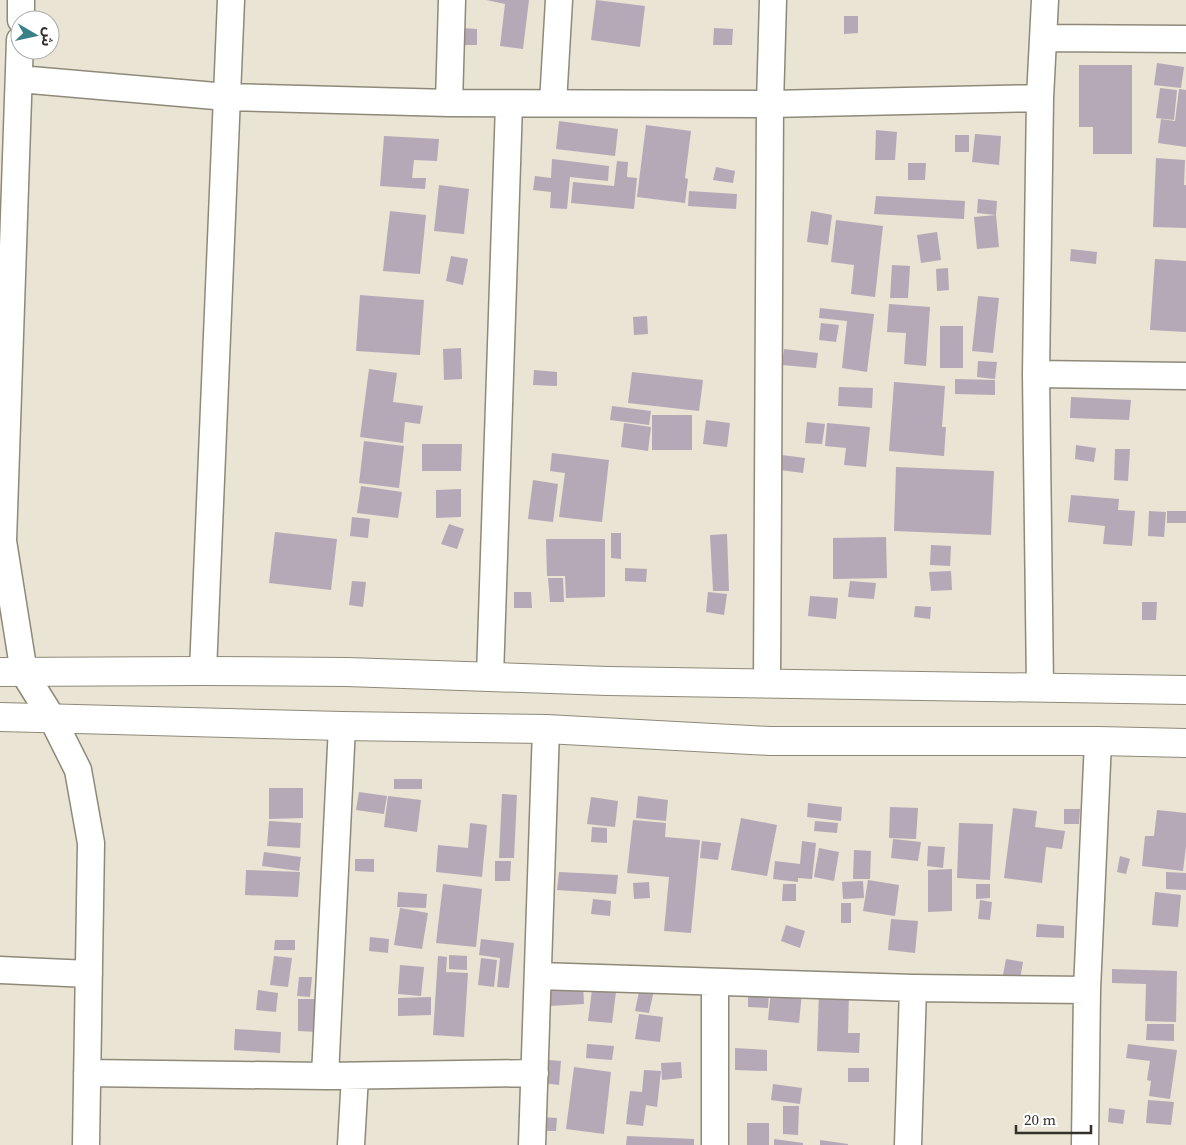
<svg xmlns="http://www.w3.org/2000/svg" width="1186" height="1145" viewBox="0 0 1186 1145" font-family="'Source Serif 4','Noto Sans Arabic',serif">
  <style>
    .building { fill: #b5a9b8 }
    .lines { fill: none; stroke-linecap: round; stroke-linejoin: round }
    .street-casing { stroke: #8e8979; stroke-width: 29 }
    .secondary-casing { stroke: #8e8979; stroke-width: 30 }
    .street { stroke: #fff; stroke-width: 26 }
    .secondary { stroke: #fff; stroke-width: 28 }
  </style>
  <rect width="100%" height="100%" fill="#e9e4d3"/>
  <!-- building -->
  <path class="building" d="M486 0H529L523 49 500 46 505 4Z
    M596 0 645 6 640 47 591 40Z
    M844 16H858V33L844 34Z
    M462 28 477 29V45H462Z
    M714 28 733 29 732 45H713Z
    M1157 63 1184 67 1181 88 1154 85Z
    M1079 65H1132V154H1093V127H1079Z
    M1160 88 1177 90 1174 120 1156 118Z
    M1179 89 1186 90V147L1158 143 1161 119 1175 121Z
    M559 121 618 129 615 156 556 149Z
    M646 125 691 131 685 178 688 179 685 203 637 197Z
    M876 130 897 132 895 160H875Z
    M975 134 1001 136 999 165 972 162Z
    M955 135H969V152H955Z
    M384 136 439 139 437 161 414 160 412 178H426L425 189 380 186Z
    M1156 158 1185 160 1184 185H1186V228L1153 227Z
    M552 159 609 166 608 181 570 177 567 209 550 208 551 192 533 190 535 176 551 178Z
    M617 161 628 162 627 177 637 178 634 209 571 203 573 182 614 186Z
    M908 163H926L925 180H908Z
    M716 167 735 171 733 183 713 180Z
    M439 185 469 189 464 234 434 231Z
    M689 191 737 194 736 209 688 206Z
    M876 196 965 201 964 219 874 214Z
    M978 199 997 201 996 215 977 213Z
    M390 211 426 215 420 274 383 271Z
    M811 211 832 215 828 245 807 242Z
    M996 215 999 247 977 249 974 217Z
    M836 220 883 226 875 297 851 294 854 265 831 262Z
    M937 232 941 260 921 263 917 235Z
    M1071 249 1097 252 1096 264 1070 261Z
    M451 256 468 259 463 285 446 281Z
    M1155 259 1186 261V332L1150 330Z
    M892 265 910 266 908 298H890Z
    M948 268 949 290 937 291 936 269Z
    M360 295 424 300 420 355 356 351Z
    M978 296 999 298 993 353 972 351Z
    M889 304 930 307 926 366 904 364 906 333 887 332Z
    M820 308 874 314 867 372 842 368 847 321 819 318Z
    M647 316 648 334 634 335 633 317Z
    M821 323 839 325 836 342 819 340Z
    M940 326H963V368H940Z
    M461 348 462 379 444 380 443 349Z
    M784 349 818 353 816 368 782 365Z
    M978 361 997 362 995 379 977 377Z
    M369 369 397 373 393 402 423 406 420 424 405 422 403 443 360 437Z
    M534 370 557 372V386L533 385Z
    M632 372 703 380 699 411 628 403Z
    M955 379 995 380V395L955 394Z
    M894 382 945 386 942 427H946L944 456 889 451Z
    M839 387 873 388 872 408 838 406Z
    M1071 397 1131 400 1129 420 1070 418Z
    M612 406 651 411 649 425 610 420Z
    M652 415H692V450H652Z
    M706 420 730 423 727 447 703 444Z
    M807 422 825 424 822 444 805 443Z
    M624 423 651 427 648 451 621 447Z
    M827 423 870 427 866 467 844 465 846 448 825 446Z
    M364 441 404 446 399 488 359 483Z
    M422 444H462L461 471H422Z
    M1076 445 1096 448 1094 462 1075 459Z
    M1115 449H1130L1128 481 1114 480Z
    M552 453 609 460 602 522 559 517 565 473 550 471Z
    M782 455 805 458 803 473 780 470Z
    M896 467 994 471 991 535 894 531Z
    M533 480 558 484 553 522 528 519Z
    M361 486 402 492 398 518 357 513Z
    M461 489V517L436 518V490Z
    M1071 495 1119 499 1118 510 1135 511 1132 546 1103 544 1105 526 1068 522Z
    M1149 511 1166 512 1164 537 1148 536Z
    M1167 511H1186V523H1167Z
    M352 517 370 519 368 538 350 536Z
    M449 524 464 529 457 549 441 544Z
    M275 532 337 539 331 590 269 583Z
    M611 533H621V559L611 558Z
    M727 534 729 591H713L710 535Z
    M886 537 887 578 833 579V538Z
    M546 539H605V597L566 598 565 576H547Z
    M931 545 951 546 950 566 930 565Z
    M625 568 647 569 646 582 625 581Z
    M951 571 952 590 931 591 929 572Z
    M548 578H563L564 602H550Z
    M352 581 366 582 363 607 349 605Z
    M850 581 876 583 874 599 848 597Z
    M514 592H531L532 608H514Z
    M708 592 727 594 724 615 706 612Z
    M810 596 838 598 836 619 808 616Z
    M1142 602H1157L1156 620H1142Z
    M915 606 931 607 930 619 914 617Z
    M394 779H422V789H394Z
    M269 788H303V818L269 819Z
    M359 792 387 796 384 814 356 810Z
    M502 794 517 795 514 858H499Z
    M388 796 421 800 417 832 384 827Z
    M638 796 668 800 666 821 636 818Z
    M591 797 618 801 615 827 587 824Z
    M808 803 842 807 841 821 807 817Z
    M890 807 918 808 916 839 889 838Z
    M1013 808 1037 811 1035 827 1065 831 1062 849 1046 847 1042 883 1004 878Z
    M1064 809H1080L1079 824H1064Z
    M1157 810 1186 813V846L1183 871 1142 866 1145 836H1154Z
    M741 818 777 825 767 876 731 870Z
    M633 820 666 823 665 837 700 840 691 933 664 931 669 877 627 873Z
    M269 821 301 823 300 848 267 846Z
    M815 821 838 823 837 833 814 831Z
    M470 823 487 825 482 877 436 872 438 845 468 848Z
    M959 823 993 824 990 880 957 878Z
    M592 827 607 828V843L591 842Z
    M893 839 921 842 918 861 891 858Z
    M702 841 721 843 718 860 700 858Z
    M802 841 816 843 812 879 798 878V882L773 879 775 861 800 864Z
    M928 846 945 847 943 868 927 866Z
    M819 848 839 852 834 881 814 877Z
    M854 850 871 851 870 879H853Z
    M264 852 301 857 299 871 262 866Z
    M1120 856 1130 859 1126 874 1117 872Z
    M355 859H374V872L355 871Z
    M495 861H511L510 881H495Z
    M952 869V911L928 912V870Z
    M246 870 300 872 298 897 245 895Z
    M559 872 618 875 616 894 557 890Z
    M1166 872 1186 873V890L1166 889Z
    M868 880 899 885 895 916 863 911Z
    M863 881 864 898 843 899 842 882Z
    M649 882 650 898 634 899 633 883Z
    M443 884 482 889 476 947 436 943Z
    M783 884H796V901H782Z
    M976 884H990V898L976 899Z
    M398 892 427 894 426 908 397 907Z
    M1155 892 1181 895 1178 927 1152 925Z
    M593 899 611 901 610 916 591 914Z
    M980 900 992 902 990 920 978 919Z
    M841 903H851V923H841Z
    M400 908 428 913 422 949 394 945Z
    M891 919 918 921 915 953 888 950Z
    M1037 924 1064 926V938L1036 937Z
    M786 925 805 931 800 948 781 941Z
    M370 937 389 939 388 953 369 951Z
    M481 939 514 943 509 988 497 987 500 958 479 955Z
    M275 940H295V950H274Z
    M449 955 467 956V970L449 969Z
    M274 956 292 958 288 987 270 985Z
    M438 956 447 957 446 972 468 973 464 1037 433 1035Z
    M481 958 497 960 494 987 478 985Z
    M1006 959 1023 962 1020 979 1003 975Z
    M400 965 424 967 421 996 398 994Z
    M1112 969 1177 971 1176 1022 1145 1021 1146 984 1112 983Z
    M299 977H312L310 997 297 996Z
    M583 984 584 1004 549 1006 548 985Z
    M640 987 654 990 649 1013 635 1011Z
    M258 990 278 993 276 1012 256 1010Z
    M592 990 616 992 612 1023 588 1021Z
    M771 990 802 993 799 1023 768 1020Z
    M748 991 769 992 768 1008 748 1007Z
    M819 992 849 993 848 1033H860L859 1053 817 1051Z
    M431 997V1015L398 1016V998Z
    M298 999H318L317 1032 298 1031Z
    M639 1014 663 1017 660 1042 635 1039Z
    M1147 1024H1174V1041L1146 1040Z
    M235 1029 281 1032 280 1053 234 1050Z
    M587 1044 614 1046 612 1060 586 1058Z
    M1128 1044 1177 1050 1170 1099 1149 1096 1151 1081 1147 1080 1150 1061 1126 1058Z
    M735 1048 767 1050V1071L735 1070Z
    M537 1059 561 1061 559 1085 534 1082Z
    M681 1062 682 1078 662 1080 661 1063Z
    M574 1067 611 1072 604 1134 566 1129Z
    M848 1068H869V1082H848Z
    M644 1070 661 1071 657 1107 646 1105 643 1126 626 1124 630 1091 642 1092Z
    M773 1084 802 1088 800 1104 771 1100Z
    M1148 1100 1174 1102 1171 1125 1146 1123Z
    M783 1106H799L798 1135 783 1134Z
    M1109 1108 1125 1110 1123 1124 1108 1122Z
    M541 1117 557 1118 556 1131H540Z
    M747 1123H769V1145H747Z
    M627 1136 694 1139V1145H626Z
    M774 1139 803 1143V1145H774Z
    M820 1140 848 1144V1145H820Z"/>
  <g class="lines">
    <!-- street casing -->
    <g class="street-casing">
      <path id="street" d="M21 20V0
        M1044 38 1186 39
        M20 40 3 541 24 673 52 718 78 770 91 843 86 1145
        M19 79 227 97 449 103 770 104 1040 98
        M449 103 452 0
        M553 103 559 0
        M1036 374 1186 376
        M203 671 231 0
        M490 676 509 104
        M767 683 770 104 773 0
        M1040 687 1036 374 1040 98 1045 0
        M0 970 89 974
        M538 976 913 988 1087 990
        M715 983V1145
        M87 1073 325 1076 535 1073
        M325 1076 342 726
        M351 1145 355 1076
        M532 1145 546 729
        M908 1145 913 988
        M1085 1145 1087 990 1098 741"/>
    </g>
    <!-- secondary casing -->
    <g class="secondary-casing">
      <path id="secondary" d="M0 672 203 671 347 672 608 681 1186 690
        M0 717 342 726 546 729 770 741H1098L1186 743"/>
    </g>
    <!-- street -->
    <use href="#street" class="street"/>
    <!-- secondary -->
    <use href="#secondary" class="secondary"/>
  </g>
  <!-- north arrow -->
  <g transform="translate(35 35) rotate(99)"><circle r="24" fill="#ffffff" stroke="#adadaa"/>
  <path d="M0-4L9 19L0 12L-9 19Z" fill="#398088"/>
  <text y="-8" font-size="14" font-weight="bold" text-anchor="middle" fill="#33312a">ش</text>
  </g>
  <!-- scale -->
  <path d="M1016 1125v8h75v-8" fill="none" stroke="#33312a" stroke-width="2.5"/>
  <text x="1024" y="1125" font-size="15" fill="#33312a" stroke="#ffffff" stroke-width="4" paint-order="stroke">20 m</text>
</svg>
